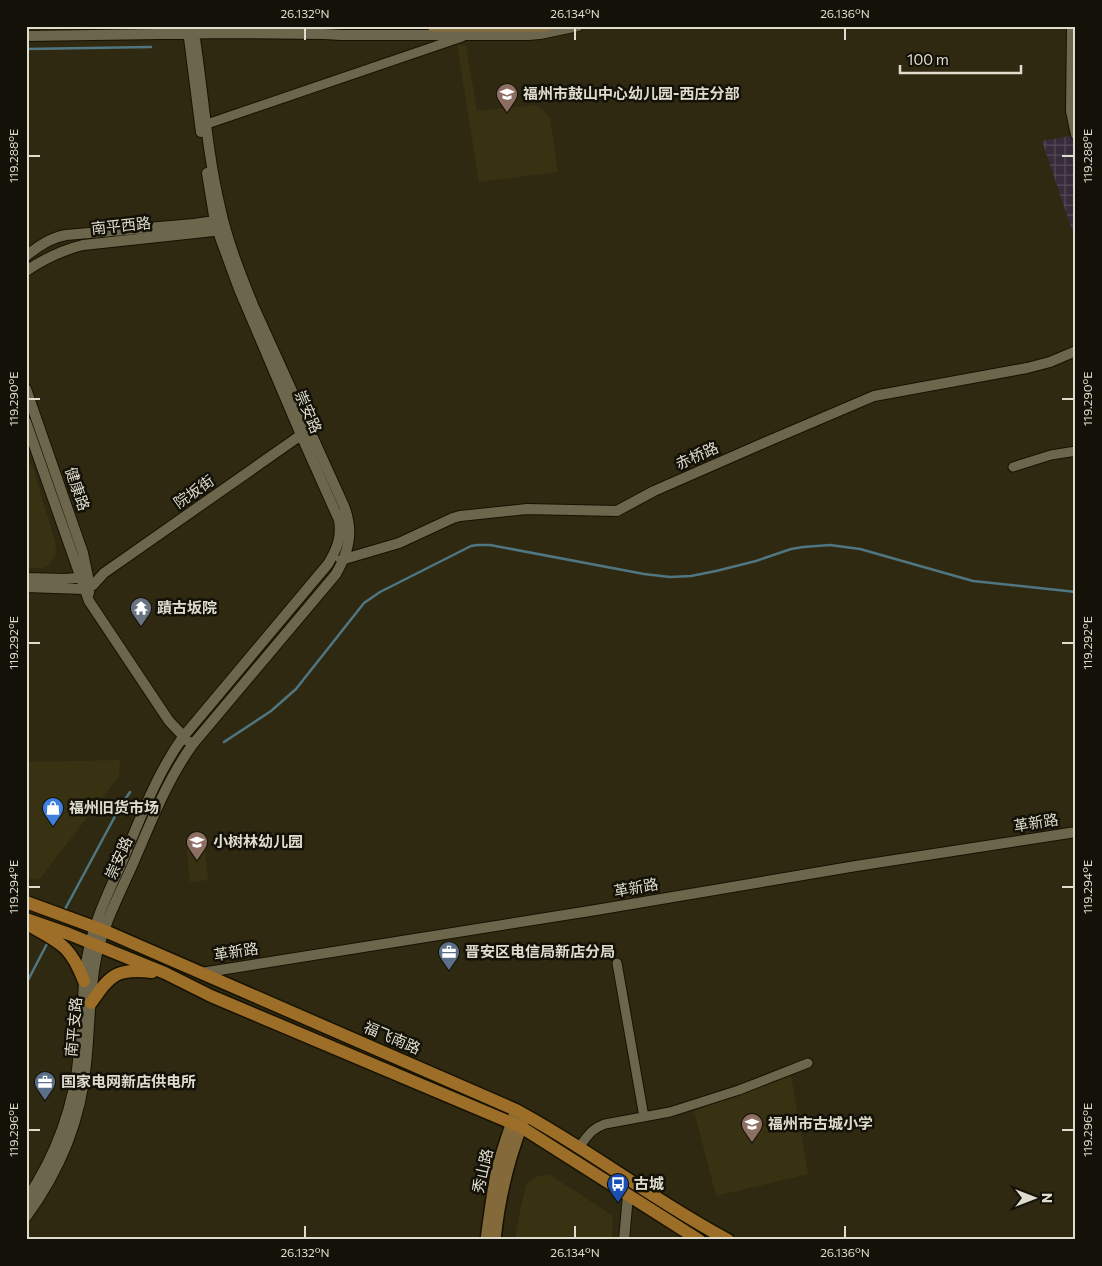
<svg xmlns="http://www.w3.org/2000/svg" width="1102" height="1266" viewBox="0 0 1102 1266" font-family="Commissioner,'Noto Sans SC',sans-serif">
  <style>
    .built { fill: #383213 }
    .industrial { fill: url(#industrial-grid) }
    .lines { fill: none; stroke-linecap: round; stroke-linejoin: round }
    .stream { stroke: #507681; stroke-width: 2.5 }
    .minor-casing { stroke: #171200; stroke-width: 11 }
    .tertiary-casing { stroke: #171200; stroke-width: 12 }
    .secondary-casing { stroke: #171200; stroke-width: 14 }
    .primary-casing { stroke: #171200; stroke-width: 15 }
    .minor { stroke: #6c664d; stroke-width: 9 }
    .tertiary { stroke: #6c664d; stroke-width: 10 }
    .secondary { stroke: #846a3a; stroke-width: 11 }
    .primary { stroke: #9c6e27; stroke-width: 12 }
    .ticks { fill: none; stroke: #dfdcce; stroke-width: 2 }
    .labels { text-anchor: middle; stroke-width: 5; stroke-linejoin: round; paint-order: stroke }
    .poi-label { font-size: 15px; font-weight: bold; fill: #dfdcce; stroke: #141208; text-anchor: start }
    .street-label { font-size: 15px; fill: #dfdcce; stroke: #141208 }
    .neatline { fill: none; stroke: #dfdcce; stroke-width: 2 }
    .ticks-label { font-size: 12px; text-anchor: middle; fill: #dfdcce }
  </style>
  <defs>
    <pattern id="industrial-grid" width="8" height="8" patternUnits="userSpaceOnUse" patternTransform="scale(1.25)"><rect width="8" height="8" fill="#362c3c"/><path d="M0 4h8M4 0v8" fill="none" stroke="#534a57"/></pattern>
  </defs>
  <rect width="100%" height="100%" fill="#2f2912"/>
  <!-- built -->
  <path class="built" d="M457 45 466 46 477 111 535 105 540 108 547 114 550 118 558 172 479 182Z
    M26 464 32 465 55 541 56 552 55 556 48 566 43 568H26Z
    M120 760 119 776 39 880 26 878V762Z
    M204 841 208 880 190 882 186 843Z
    M791 1075 808 1174 716 1196 694 1111Z
    M543 1175H548L552 1176 613 1216 612 1240H515L518 1221 526 1185 533 1178Z"/>
  <!-- industrial -->
  <path class="industrial" d="M1076 135V242L1042 141Z"/>
  <g class="lines">
    <!-- stream -->
    <path class="stream" d="M26 49 151 47
      M224 742 271 711 296 689 364 603 380 592 471 546 477 545H490L644 574 670 577 691 576 716 571 756 561 791 549 803 547 830 545 860 549 973 581 1076 592
      M64 911 120 807 130 792
      M26 984 49 940"/>
    <!-- minor casing -->
    <g class="minor-casing">
      <path id="minor" d="M207 124 462 37
        M1013 467 1051 455 1076 451
        M617 963 644 1117
        M579 1147C588 1136 591 1129 605 1124L670 1112 739 1090 808 1063"/>
    </g>
    <!-- tertiary casing -->
    <g class="tertiary-casing">
      <path id="tertiary" d="M1072 26 1071 111 1076 135
        M188 30 201 132
        M26 36 226 33 324 34 341 35H528L540 34 578 26
        M26 256C39 246 50 238 66 235L194 224 222 220
        M26 271C44 259 62 250 83 245L223 230
        M26 389 83 553 88 577 89 593
        M26 422 89 601 169 721 188 741
        M341 560 399 543 453 518 460 516 527 509 617 511 654 491 766 442 874 396 1027 368 1050 362 1076 351
        M26 578 66 579 86 577
        M26 587 84 589 89 588 94 584 104 573 301 435
        M201 973 596 910 856 866 1076 832
        M26 1200C56 1156 75 1104 79 1052 81 1034 82 1017 83 999 84 985 84 971 87 958 93 924 108 893 122 862 140 819 156 775 183 737L328 564C337 549 342 537 339 520L301 435 239 289 221 240 215 222 207 173
        M26 1217C59 1172 81 1120 86 1064 90 1028 89 989 97 954 104 924 119 895 132 866 150 825 166 781 193 744L336 574C349 551 354 532 344 506L253 305C240 273 227 240 220 207 206 148 203 86 193 26
        M624 1240 628 1195"/>
    </g>
    <!-- secondary casing -->
    <g class="secondary-casing">
      <path id="secondary" d="M433 26H546
        M486 1240C489 1218 492 1195 496 1174 501 1152 509 1131 516 1110
        M495 1240C499 1199 509 1158 524 1120"/>
    </g>
    <!-- primary casing -->
    <g class="primary-casing">
      <path id="primary" d="M26 902 105 931 516 1110C589 1149 654 1201 728 1240
        M26 919 69 934 165 973 211 996 521 1127 699 1240
        M32 927C63 944 71 948 84 981
        M91 1003C110 975 116 968 152 972"/>
    </g>
    <!-- minor -->
    <use href="#minor" class="minor"/>
    <!-- tertiary -->
    <use href="#tertiary" class="tertiary"/>
    <!-- secondary -->
    <use href="#secondary" class="secondary"/>
    <!-- primary -->
    <use href="#primary" class="primary"/>
  </g>
  <!-- ticks -->
  <path class="ticks" d="M305 28V40M575 28V40M845 28V40M28 156H40M1062 156H1074M28 399H40M1062 399H1074M28 643H40M1062 643H1074M28 887H40M1062 887H1074M28 1130H40M1062 1130H1074M305 1226V1238M575 1226V1238M845 1226V1238"/>
  <!-- icons -->
  <defs>
    <g id="school-pin" transform="scale(1.125)"><path d="M0 17L-7.5 6A9.5 9.5 0 1 1 7.5 6Z" fill="#8d6e63" stroke="#141208"/><path d="M0-5L7-2L0 1L-7-2ZM-4 1L0 2.5L4 1V4Q0 6-4 4Z" fill="#fff"/></g>
    <g id="temple-pin" transform="scale(1.125)"><path d="M0 17L-7.5 6A9.5 9.5 0 1 1 7.5 6Z" fill="#6b7280" stroke="#141208"/><path d="M0-6L5-2H3V0L6.5 2.5H4V6H1.5V3h-3V6H-4V2.5H-6.5L-3 0V-2H-5Z" fill="#fff"/></g>
    <g id="shop-pin" transform="scale(1.125)"><path d="M0 17L-7.5 6A9.5 9.5 0 1 1 7.5 6Z" fill="#3f7fe0" stroke="#141208"/><path d="M-5-2.5h2.3a2.7 3.5 0 0 1 5.4 0H5L5.5 6h-11ZM-1.5-2.5h3a1.5 2.3 0 0 0-3 0Z" fill="#fff"/></g>
    <g id="office-pin" transform="scale(1.125)"><path d="M0 17L-7.5 6A9.5 9.5 0 1 1 7.5 6Z" fill="#5c6f8a" stroke="#141208"/><path d="M-6-3h4V-5.5h4V-3h4V5H-6ZM-1-4.5V-3h2v-1.5ZM-6 0V1H6V0Z" fill="#fff"/></g>
    <g id="bus-pin" transform="scale(1.125)"><path d="M0 17L-7.5 6A9.5 9.5 0 1 1 7.5 6Z" fill="#1a4fb4" stroke="#141208"/><path d="M-5-6H5V4H4V6H2V4H-2V6H-4V4H-5ZM-3.5-4V0h7V-4ZM-3.5 1.2v1.5H-2V1.2ZM2 1.2v1.5H3.5V1.2Z" fill="#fff"/></g>
  </defs>
  <g fill-rule="evenodd">
    <use href="#school-pin" x="507" y="94"/>
    <use href="#temple-pin" x="141" y="608"/>
    <use href="#shop-pin" x="53" y="808"/>
    <use href="#school-pin" x="197" y="842"/>
    <use href="#office-pin" x="449" y="952"/>
    <use href="#office-pin" x="45" y="1082"/>
    <use href="#school-pin" x="752" y="1124"/>
    <use href="#bus-pin" x="618" y="1184"/>
  </g>
  <g class="labels">
    <!-- poi labels -->
    <g class="poi-label">
      <text x="523" y="99">福州市鼓山中心幼儿园-西庄分部</text>
      <text x="157" y="613">蹟古坂院</text>
      <text x="69" y="813">福州旧货市场</text>
      <text x="213" y="847">小树林幼儿园</text>
      <text x="465" y="957">晋安区电信局新店分局</text>
      <text x="61" y="1087">国家电网新店供电所</text>
      <text x="768" y="1129">福州市古城小学</text>
      <text x="634" y="1189">古城</text>
    </g>
    <!-- street labels -->
    <g class="street-label">
      <text transform="translate(121 226) rotate(-6)" y="5">南平西路</text>
      <text transform="translate(308 412) rotate(67)" y="5">崇安路</text>
      <text transform="translate(697 456) rotate(-24)" y="5">赤桥路</text>
      <text transform="translate(77 489) rotate(71)" y="5">健康路</text>
      <text transform="translate(194 492) rotate(-35)" y="5">院坂街</text>
      <text transform="translate(1036 823) rotate(-9)" y="5">革新路</text>
      <text transform="translate(119 858) rotate(-66)" y="5">崇安路</text>
      <text transform="translate(636 888) rotate(-10)" y="5">革新路</text>
      <text transform="translate(236 952) rotate(-9)" y="5">革新路</text>
      <text transform="translate(74 1027) rotate(-85)" y="5">南平支路</text>
      <text transform="translate(392 1038) rotate(23)" y="5">福飞南路</text>
      <text transform="translate(483 1171) rotate(-77)" y="5">秀山路</text>
    </g>
  </g>
  <!-- border -->
  <rect width="1102" height="1266" fill="none" stroke="#141208" stroke-width="55"/>
  <!-- north arrow -->
  <g transform="translate(1034 1198) rotate(90)" stroke="#141208" stroke-width="4" paint-order="stroke">
  <path d="M0-4L9 19L0 12L-9 19Z" fill="#dfdcce"/>
  <text y="-8" font-size="14" font-weight="bold" text-anchor="middle" fill="#dfdcce">N</text>
  </g>
  <!-- scale -->
  <path d="M900 65v8h121v-8" fill="none" stroke="#dfdcce" stroke-width="2.5"/>
  <text x="907" y="65" font-size="15" fill="#dfdcce" stroke="#141208" stroke-width="4" paint-order="stroke">100 m</text>
  <rect x="28" y="28" width="1046" height="1210" class="neatline"/>
  <g class="ticks-label">
    <text x="305" y="18">26.132°N</text>
    <text x="575" y="18">26.134°N</text>
    <text x="845" y="18">26.136°N</text>
    <text transform="translate(1088 156) rotate(-90)" y="4">119.288°E</text>
    <text transform="translate(14 156) rotate(-90)" y="4">119.288°E</text>
    <text transform="translate(1088 399) rotate(-90)" y="4">119.290°E</text>
    <text transform="translate(14 399) rotate(-90)" y="4">119.290°E</text>
    <text transform="translate(1088 643) rotate(-90)" y="4">119.292°E</text>
    <text transform="translate(14 643) rotate(-90)" y="4">119.292°E</text>
    <text transform="translate(1088 887) rotate(-90)" y="4">119.294°E</text>
    <text transform="translate(14 887) rotate(-90)" y="4">119.294°E</text>
    <text transform="translate(1088 1130) rotate(-90)" y="4">119.296°E</text>
    <text transform="translate(14 1130) rotate(-90)" y="4">119.296°E</text>
    <text x="305" y="1257">26.132°N</text>
    <text x="575" y="1257">26.134°N</text>
    <text x="845" y="1257">26.136°N</text>
  </g>
</svg>
